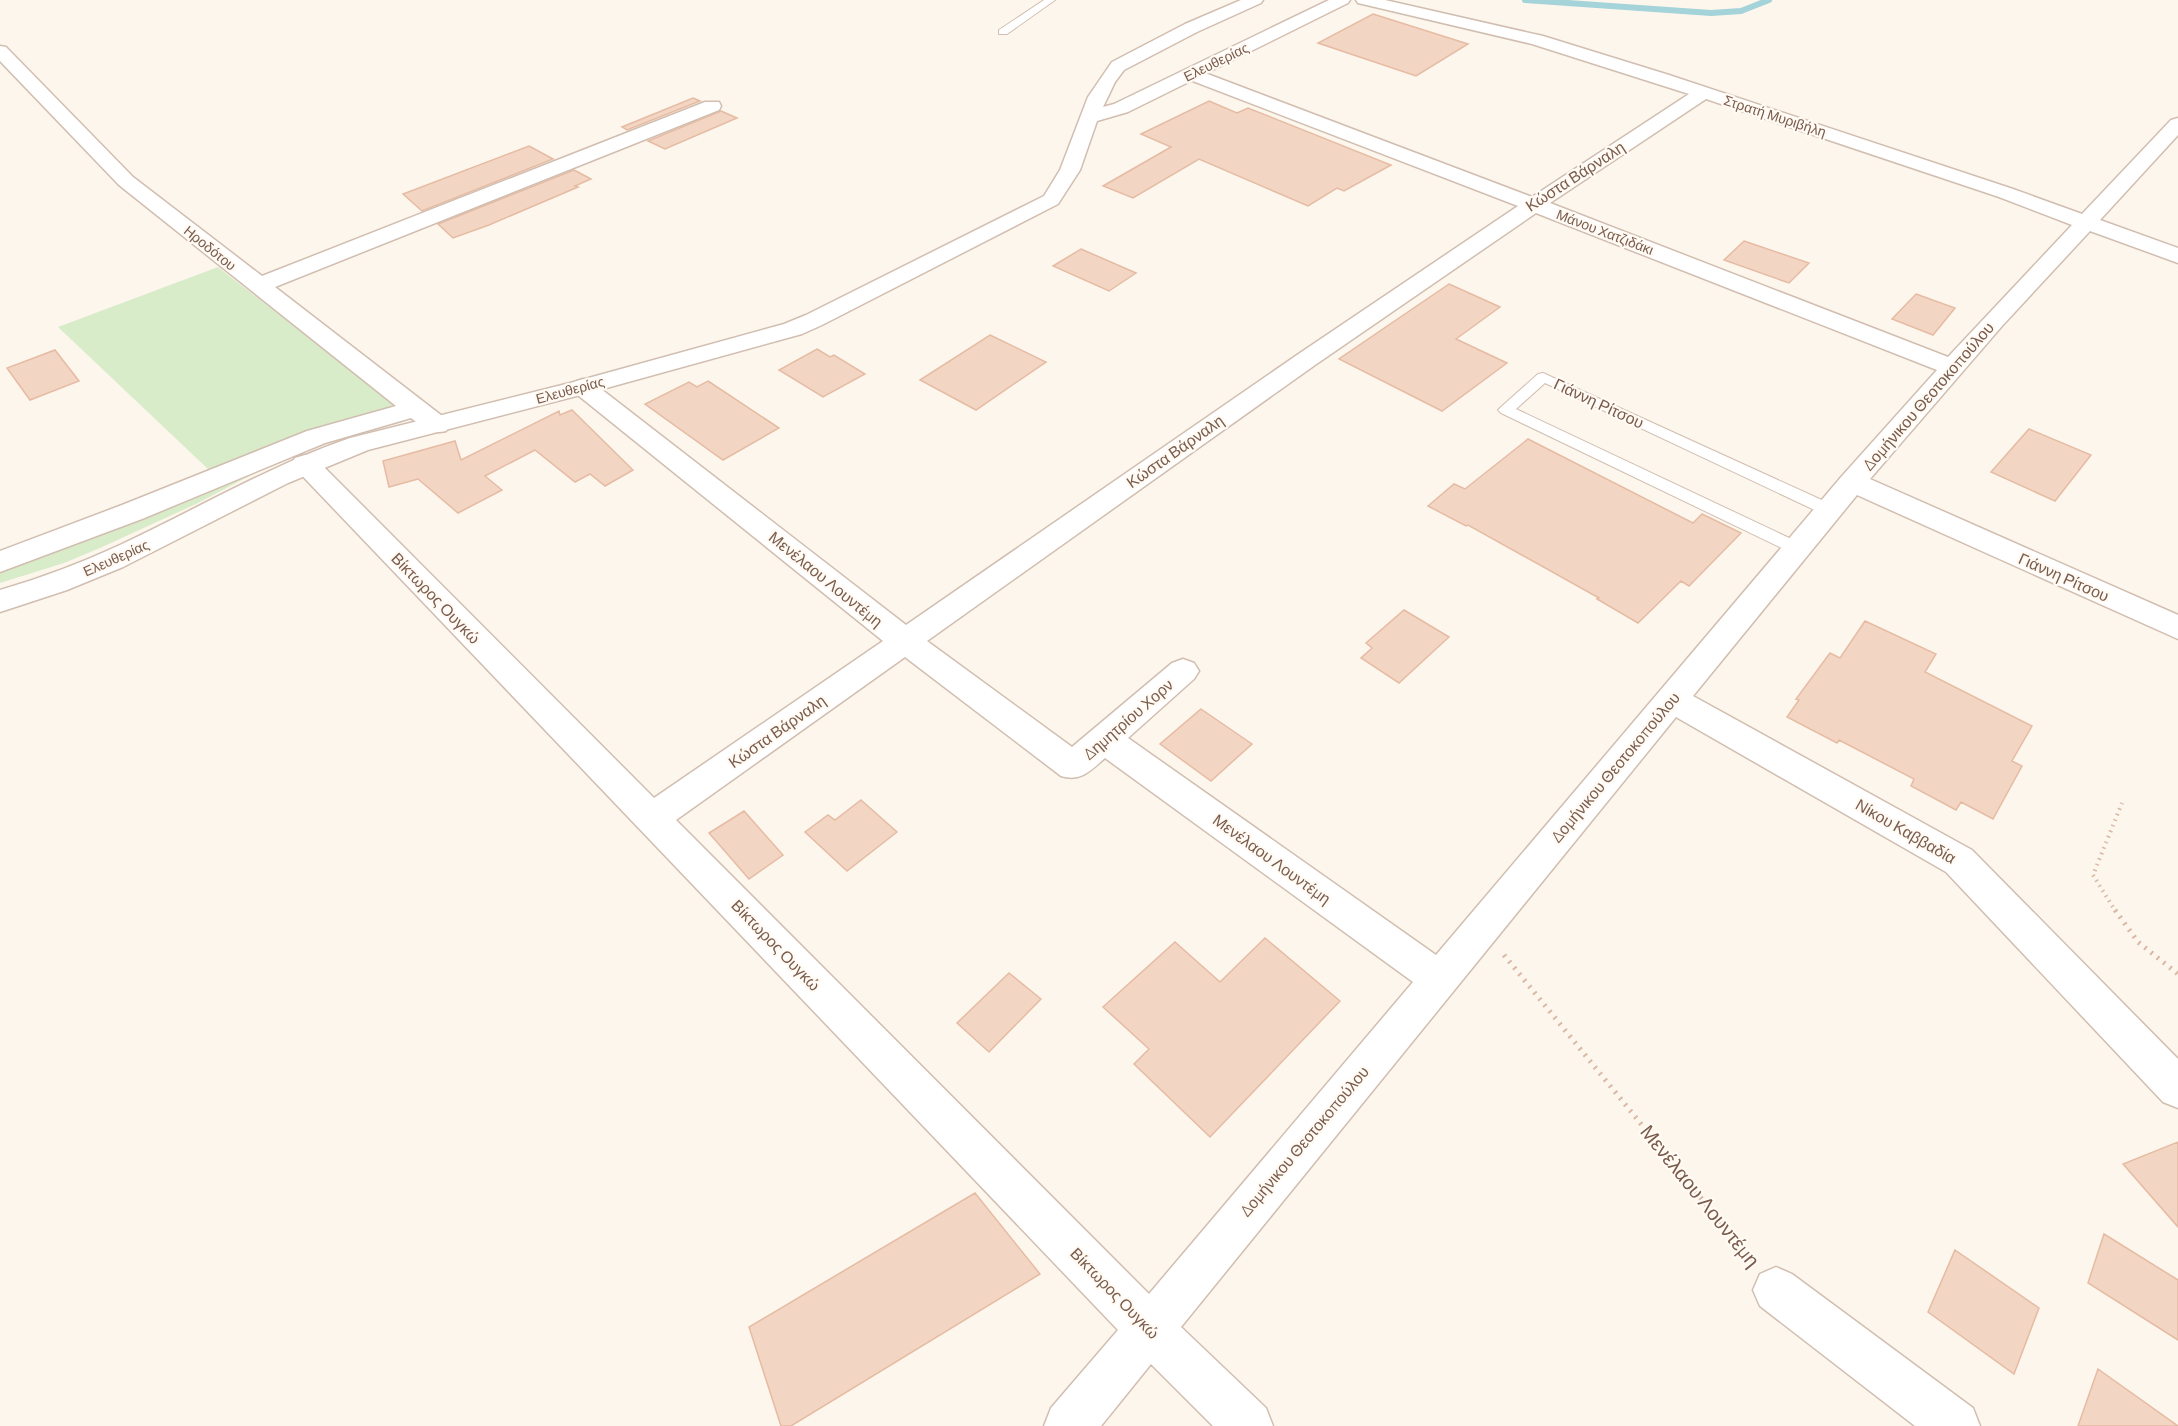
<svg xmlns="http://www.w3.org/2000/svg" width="2178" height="1426" viewBox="0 0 2178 1426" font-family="Barlow,sans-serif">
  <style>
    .green { fill: #d8ecc9 }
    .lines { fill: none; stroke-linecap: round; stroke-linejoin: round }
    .stream { stroke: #a5d3da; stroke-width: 6 }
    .building { fill: #f3d5c3; stroke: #e6bba3; stroke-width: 1.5 }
    .service-casing { stroke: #d1beb0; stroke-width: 2 }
    .minor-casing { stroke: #d1beb0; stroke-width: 3 }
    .tertiary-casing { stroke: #d1beb0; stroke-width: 3 }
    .path-far1 { stroke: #d9b8a5; stroke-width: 4; stroke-dasharray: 1.5 4.5; stroke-linecap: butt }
    .path { stroke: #d9b8a5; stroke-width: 5; stroke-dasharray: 2 6; stroke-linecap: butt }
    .service { fill: #fff; fill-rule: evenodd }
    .minor { fill: #fff; fill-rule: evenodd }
    .tertiary { fill: #fff; fill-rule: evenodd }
    .labels { text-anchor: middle; stroke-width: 4.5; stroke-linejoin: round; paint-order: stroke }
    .far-street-label { font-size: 14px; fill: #7a5c4d; stroke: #fffaf3 }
    .street-label { font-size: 16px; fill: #7a5c4d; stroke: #fffaf3 }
    .near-street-label { font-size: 20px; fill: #7a5c4d; stroke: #fffaf3 }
  </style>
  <rect width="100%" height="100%" fill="#fdf6ec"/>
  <!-- green -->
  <path class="green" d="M218 267 396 406 209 470 58 327Z
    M401 417 403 422 322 444 261 470 196 504 100 548 64 563 0 583V571L258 465Z"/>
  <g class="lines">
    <!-- stream -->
    <path class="stream" d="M1525 0 1711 13 1741 11 1769 0"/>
  </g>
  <!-- building -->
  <path class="building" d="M1373 14 1468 44 1416 76 1318 43Z
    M693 98 700 101 627 130 622 127Z
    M1209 101 1237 113 1248 108 1391 165 1344 191 1337 188 1308 206 1199 159 1133 198 1103 186 1171 147 1141 134Z
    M721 111 737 118 665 149 648 141Z
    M529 146 553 159 422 211 403 194Z
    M574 170 591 179 575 186 578 187 489 225 453 238 438 224Z
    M1744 241 1809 263 1789 283 1724 260Z
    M1081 249 1136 273 1109 291 1053 266Z
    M1449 284 1500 307 1456 339 1507 363 1442 411 1339 359Z
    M1916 294 1955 308 1933 335 1892 319Z
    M990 335 1046 362 976 410 920 380Z
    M817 349 830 357 834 355 865 374 823 397 779 370Z
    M55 350 79 381 30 400 7 368Z
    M708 381 779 428 723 460 645 404 689 382 697 387Z
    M572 410 633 470 605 486 590 474 575 482 535 450 485 476 502 490 458 513 418 479 389 487 383 461 455 441 461 460 559 411 560 415Z
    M2029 429 2091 455 2055 501 1991 472Z
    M1528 439 1693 523 1702 514 1741 533 1689 586 1681 581 1638 623 1597 599 1599 598 1468 525 1466 526 1428 506 1454 484 1465 489Z
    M1404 610 1449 637 1399 683 1361 658 1372 648 1366 643Z
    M1865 621 1936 654 1925 672 2032 726 2012 761 2022 766 1993 819 1961 802 1956 810 1911 786 1914 779 1839 740 1837 743 1787 717 1799 700 1796 699 1830 653 1840 658Z
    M1201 709 1252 744 1211 781 1160 744Z
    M861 800 897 832 847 871 805 832 828 815 835 820Z
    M744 811 783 855 749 879 709 833Z
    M1265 938 1340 1001 1210 1137 1134 1064 1149 1049 1103 1007 1175 942 1220 982Z
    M1009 973 1041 999 989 1052 957 1023Z
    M2178 1142V1227L2123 1164Z
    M975 1193 1040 1274 791 1426H781L749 1327Z
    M2104 1234 2178 1280V1340L2088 1283Z
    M1955 1250 2039 1308 2014 1374 1928 1312Z
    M2098 1369 2178 1426H2078Z"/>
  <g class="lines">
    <!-- service casing -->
    <g class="service-casing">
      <path id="service" d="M1044 0H1055L1007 34H999V30Z
        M1543 373 1835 506 1837 510 1835 514H1823L1545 383 1516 409 1802 544 1805 548 1802 552H1790L1501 413 1498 410 1501 407 1538 374Z"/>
    </g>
    <!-- minor casing -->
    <g class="minor-casing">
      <path id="minor" d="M1356 0H1385L1543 36 1669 75 2013 189 2082 214 2171 120 2178 118V135L2100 220 2178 248V263L2090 231 2002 326 1870 479 2178 615V639L1857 495 1693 696 1972 850 2178 1059V1108L2163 1102 1946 872 1676 717 1181 1327 1266 1408 1273 1426H1213L1151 1364 1101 1426H1044L1051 1408 1118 1330 291 464 295 458 305 455 315 458 654 798 883 641 574 392 570 387 574 382 583 379 592 382 906 625 1297 355 1518 206 1185 78 1182 74 1185 70H1197L1532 197 1689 94 1532 44 1358 3ZM1706 99 1999 197 2072 225 1948 357 1550 203ZM1536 213 1937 370 1842 476 1436 955 1128 738 1194 679 1199 671 1194 663 1183 659 1172 663 1072 747 927 641 1315 365ZM905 657 1061 776C1081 782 1090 771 1105 758L1413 982 1149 1294 676 820Z
        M0 46 6 47 133 177 262 276 705 102H719L721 106 719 110 275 287 446 419 450 425 446 431C431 435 423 427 411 418L325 443 142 519 0 572V551L122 505 307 431 396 406 119 185 0 61Z
        M1776 1267 1792 1274 1973 1408 1980 1426H1915L1760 1306 1753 1290 1760 1274Z"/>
    </g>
    <!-- tertiary casing -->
    <g class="tertiary-casing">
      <path id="tertiary" d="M1241 0H1263L1261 3 1197 32 1124 70 1115 82 1103 107 1114 104 1329 0H1350L1348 3 1128 112 1097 121 1080 170 1058 204 822 325 802 334 592 392 368 450 288 483 123 567 67 590 0 612V590C41 578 81 563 120 545 197 509 269 466 350 438L574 382 784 324 806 315 1044 196 1060 170 1088 97 1112 62 1185 24Z"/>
    </g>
    <!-- path-far1 -->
    <path class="path-far1" d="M2116 912 2093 875 2122 803"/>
    <!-- path -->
    <path class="path" d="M2115 910 2138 942 2178 974
      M1504 955 1753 1262"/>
    <!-- service -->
    <use href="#service" class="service"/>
    <!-- minor -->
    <use href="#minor" class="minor"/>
    <!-- tertiary -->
    <use href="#tertiary" class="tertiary"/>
  </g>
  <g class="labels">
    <!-- far-street labels -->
    <g class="far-street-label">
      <text transform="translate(1216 62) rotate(-26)" y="5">Ελευθερίας</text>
      <text transform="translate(1775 116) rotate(18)" y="5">Στρατή Μυριβήλη</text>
      <text transform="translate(1605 232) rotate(21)" y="5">Μάνου Χατζιδάκι</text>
      <text transform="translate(210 248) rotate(39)" y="5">Ηροδότου</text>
      <text transform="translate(570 390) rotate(-15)" y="5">Ελευθερίας</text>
      <text transform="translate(116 558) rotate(-24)" y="5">Ελευθερίας</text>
    </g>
    <!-- street labels -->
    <g class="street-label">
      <text transform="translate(1575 176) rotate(-33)" y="6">Κώστα Βάρναλη</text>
      <text transform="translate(1928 396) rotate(-49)" y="6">Δομήνικου Θεοτοκοπούλου</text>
      <text transform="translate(1599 403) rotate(25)" y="6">Γιάννη Ρίτσου</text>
      <text transform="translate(1175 451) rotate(-35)" y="6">Κώστα Βάρναλη</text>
      <text transform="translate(2064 577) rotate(24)" y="6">Γιάννη Ρίτσου</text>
      <text transform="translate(826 579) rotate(39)" y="6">Μενέλαου Λουντέμη</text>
      <text transform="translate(436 598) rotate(46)" y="6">Βίκτωρος Ουγκώ</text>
      <text transform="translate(1128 719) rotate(-41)" y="6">Δημητρίου Χορν</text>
      <text transform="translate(777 731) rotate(-35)" y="6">Κώστα Βάρναλη</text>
      <text transform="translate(1615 767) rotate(-50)" y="6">Δομήνικου Θεοτοκοπούλου</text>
      <text transform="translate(1906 831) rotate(30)" y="6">Νίκου Καββαδία</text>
      <text transform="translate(1272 859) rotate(36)" y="6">Μενέλαου Λουντέμη</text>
      <text transform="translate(776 945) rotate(46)" y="6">Βίκτωρος Ουγκώ</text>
      <text transform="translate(1304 1141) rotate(-50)" y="6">Δομήνικου Θεοτοκοπούλου</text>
      <text transform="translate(1115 1293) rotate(46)" y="6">Βίκτωρος Ουγκώ</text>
    </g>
    <!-- near-street labels -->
    <g class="near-street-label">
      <text transform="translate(1700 1196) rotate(51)" y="7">Μενέλαου Λουντέμη</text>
    </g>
  </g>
</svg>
